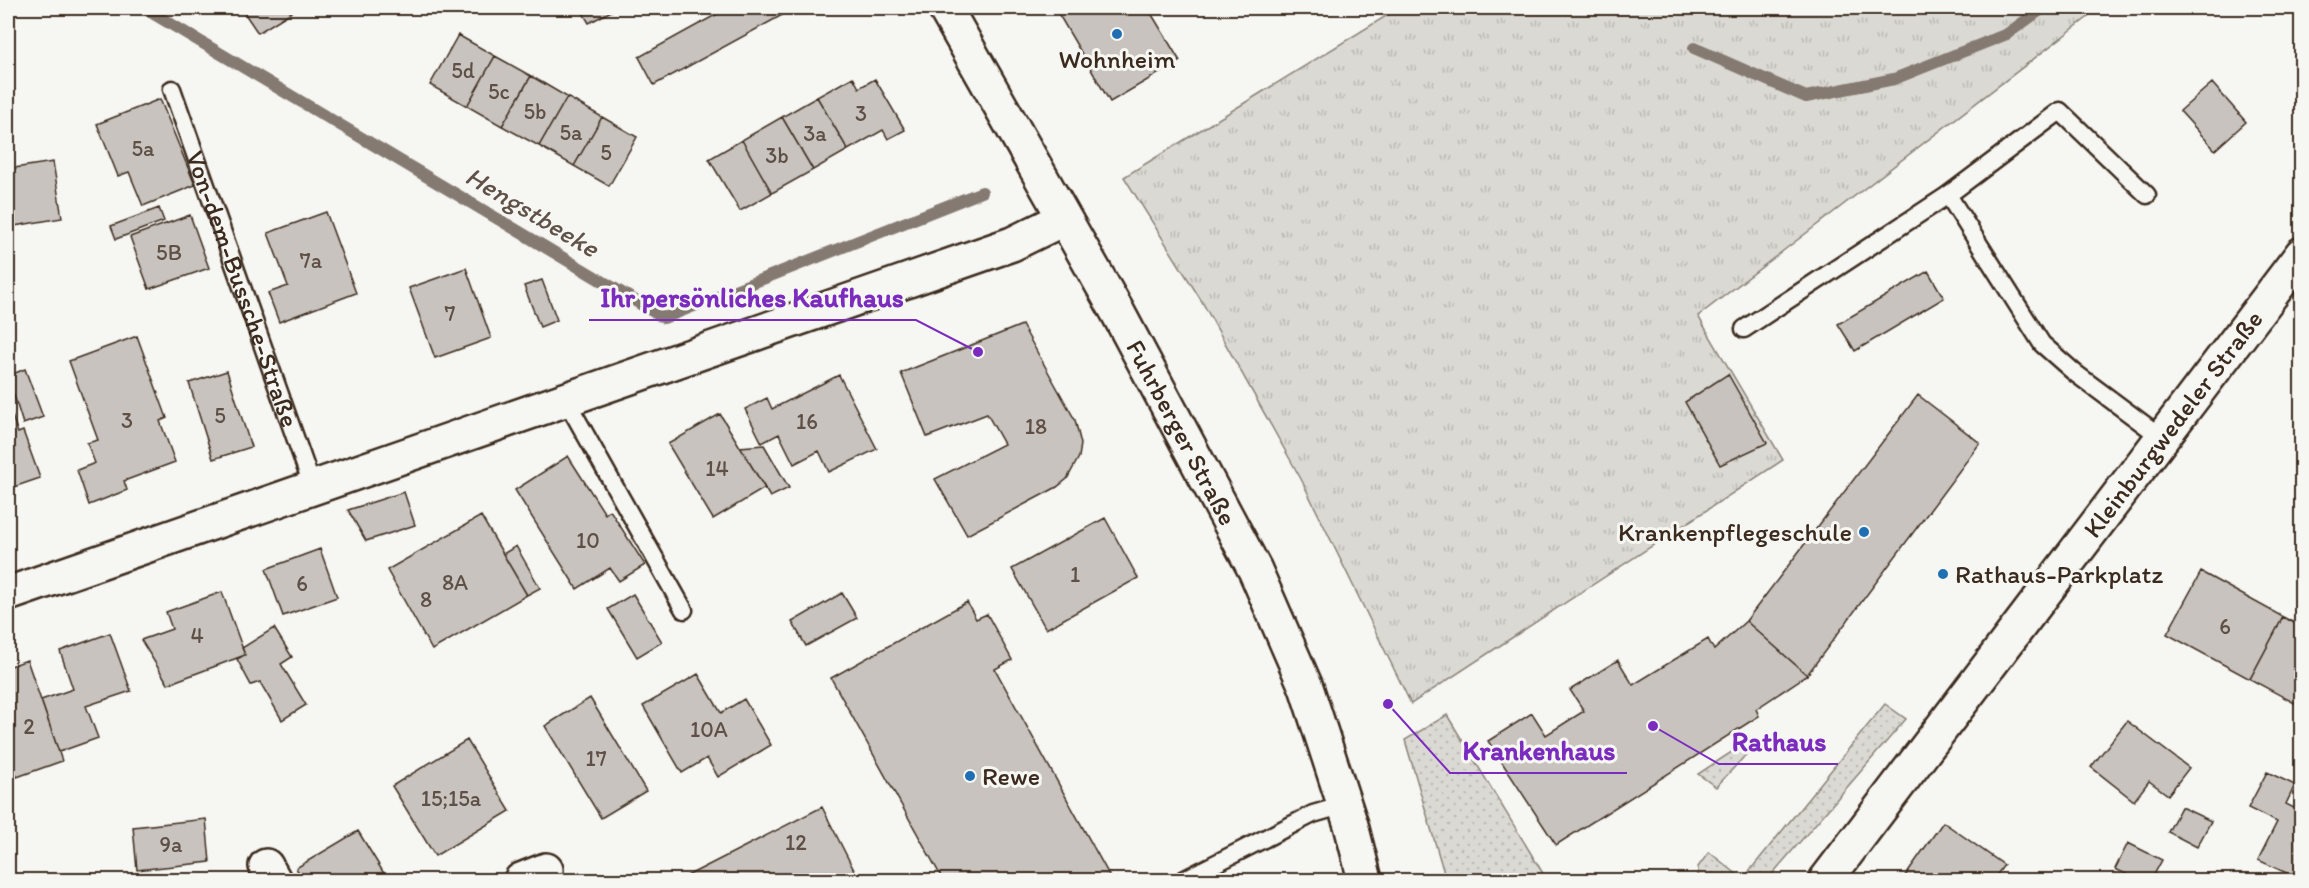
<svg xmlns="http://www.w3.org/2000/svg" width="2309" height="888" viewBox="0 0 2309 888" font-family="Itim,sans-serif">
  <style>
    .grass { fill: url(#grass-dots); stroke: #8a8278; stroke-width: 1.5 }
    .park { fill: url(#park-tufts); stroke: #8a8278; stroke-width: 1.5 }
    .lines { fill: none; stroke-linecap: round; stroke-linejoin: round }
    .stream { stroke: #857a71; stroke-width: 12 }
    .building { fill: #c8c3be; stroke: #3b2a1e; stroke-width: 1.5 }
    .lane-casing { stroke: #3b2a1e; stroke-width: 21 }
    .street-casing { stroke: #3b2a1e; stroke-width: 38 }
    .secondary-casing { stroke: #3b2a1e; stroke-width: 38 }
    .lane { stroke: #f6f6f2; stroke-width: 16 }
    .street { stroke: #f6f6f2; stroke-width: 33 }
    .secondary { stroke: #f6f6f2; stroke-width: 33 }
    .poi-dot { fill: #1f6fb2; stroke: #f6f6f2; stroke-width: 2 }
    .labels { text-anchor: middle; stroke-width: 6; stroke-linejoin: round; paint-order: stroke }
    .number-label { font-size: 22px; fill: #5e5046 }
    .poi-label { font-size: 26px; fill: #3b2a1e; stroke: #f6f6f2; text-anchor: start }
    .street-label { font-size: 26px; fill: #3b2a1e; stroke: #f6f6f2 }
    .water-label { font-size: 27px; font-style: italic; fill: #605248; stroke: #f6f6f2 }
    .leader { fill: none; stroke: #7b2cbf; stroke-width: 2 }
    .callout-dot { fill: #7b2cbf; stroke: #f6f6f2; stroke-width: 2 }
    .callout-label { font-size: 27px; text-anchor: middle; font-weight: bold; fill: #7b2cbf; stroke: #f6f6f2; stroke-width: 6; stroke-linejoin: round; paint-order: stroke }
  </style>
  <defs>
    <pattern id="grass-dots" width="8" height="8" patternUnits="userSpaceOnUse" patternTransform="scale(1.5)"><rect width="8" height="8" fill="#dad9d3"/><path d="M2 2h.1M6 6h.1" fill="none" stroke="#bcbab5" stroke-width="1.8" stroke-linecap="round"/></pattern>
    <pattern id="park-tufts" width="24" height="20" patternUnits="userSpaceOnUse" patternTransform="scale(1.5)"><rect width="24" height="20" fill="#dad9d3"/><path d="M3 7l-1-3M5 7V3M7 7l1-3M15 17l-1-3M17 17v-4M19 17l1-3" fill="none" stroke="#bcbab5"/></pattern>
  </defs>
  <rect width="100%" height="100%" fill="#f6f6f2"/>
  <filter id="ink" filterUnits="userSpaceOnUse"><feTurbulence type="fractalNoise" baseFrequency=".0167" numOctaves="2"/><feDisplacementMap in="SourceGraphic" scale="12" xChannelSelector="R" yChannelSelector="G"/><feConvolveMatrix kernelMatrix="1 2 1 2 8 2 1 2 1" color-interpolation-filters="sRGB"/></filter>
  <g filter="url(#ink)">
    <!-- grass -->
    <path class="grass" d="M1885 704 1906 719 1767 880H1698V867L1709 852 1743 879Z
      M1447 715 1547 880H1446L1405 740Z
      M1750 740 1755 745 1716 787 1698 774Z"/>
    <!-- park -->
    <path class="park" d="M1399 8H2096L2087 18 1698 316 1783 460 1411 704 1301 479 1201 300 1124 177Z"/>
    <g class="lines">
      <!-- stream -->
      <path class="stream" d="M144 8 664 318 982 192
        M1694 48 1806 97 1894 79 2007 34 2043 8"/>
    </g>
    <!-- building -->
    <path class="building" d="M241 8H298L258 33Z
      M580 8H617L589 23Z
      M728 8H795L654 85 639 57Z
      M1055 8H1148L1180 61 1110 102Z
      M458 35 495 56 467 106 430 85Z
      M495 56 531 76 502 126 467 106Z
      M531 76 567 97 539 146 502 126Z
      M853 77 859 88 875 79 905 130 888 139 883 130 848 150 817 97Z
      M2212 83 2246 122 2215 150 2180 111Z
      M567 97 602 117 574 166 539 146Z
      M817 97 848 150 813 170 782 117Z
      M160 99 195 185 143 206 129 172 118 176 97 124Z
      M602 117 637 137 609 186 574 166Z
      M782 117 813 170 772 193 742 140Z
      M8 122 14 149 8 151Z
      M742 140 772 193 740 211 709 159Z
      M53 162 62 218 8 227V169Z
      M159 208 164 221 116 239 111 226Z
      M326 212 356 293 279 322 268 293 288 286 268 233Z
      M190 215 209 268 149 289 130 237Z
      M466 268 491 338 435 358 409 288Z
      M1928 271 1944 298 1855 351 1838 324Z
      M542 280 557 320 540 327 524 286Z
      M1022 325 1075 420 1081 444 1079 457 1067 479 1057 487 967 535 935 479 1004 444 987 414 927 437 901 373Z
      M137 336 167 418 160 421 175 462 124 481 127 490 89 505 77 470 95 463 87 443 98 440 69 361Z
      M25 369 43 417 23 424 8 376Z
      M227 371 251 447 213 459 189 383Z
      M1728 374 1767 443 1720 465 1685 402Z
      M839 375 877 449 829 472 819 451 794 464 779 434 762 443 745 409 767 398 772 409Z
      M1918 395 1980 443 1807 675 1746 621Z
      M8 404 18 433 23 431 40 478 8 489Z
      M720 414 765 488 713 519 668 444Z
      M764 445 789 488 770 497 740 447Z
      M568 456 605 514 610 510 645 565 619 581 610 568 577 589 515 490Z
      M404 492 415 525 366 541 348 510Z
      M481 516 527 595 432 650 387 570Z
      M1105 518 1138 578 1046 629 1012 569Z
      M516 546 540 588 527 595 503 554Z
      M320 549 337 597 283 616 266 569Z
      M2201 572 2283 617 2250 679 2167 634Z
      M222 592 245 655 168 684 141 640 172 629 166 612Z
      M842 593 857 618 806 646 792 622Z
      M633 594 662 642 637 657 608 609Z
      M967 602 976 619 987 614 1012 660 995 669 1109 875 1099 880H943L831 678Z
      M2283 617 2302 627V707L2250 679Z
      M1746 621 1807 675 1756 709 1759 716 1556 845 1488 741 1532 713 1546 735 1584 711 1570 690 1618 660 1633 685 1708 639 1714 650Z
      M274 628 292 657 281 664 306 705 282 720 260 682 251 685 237 659 245 655 242 648Z
      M110 633 131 691 86 706 98 738 59 752 41 700 73 689 60 651Z
      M27 660 62 761 17 777 13 767 8 769V667Z
      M698 674 721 713 744 699 771 745 718 777 707 758 682 773 643 706Z
      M590 698 646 791 601 818 545 726Z
      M2127 721 2189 768 2168 795 2149 781 2134 801 2091 767Z
      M467 740 510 811 435 856 392 786Z
      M2267 772 2295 785 2286 804 2302 812V880L2258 860 2277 822 2248 808Z
      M822 807 859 880H685L683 878Z
      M2181 807 2211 821 2197 847 2168 832Z
      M206 819 210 862 137 870 133 827Z
      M1943 822 2004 865 1993 880H1902Z
      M358 831 388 880H303L296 868Z
      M2128 843 2162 860 2151 880H2139L2115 869Z"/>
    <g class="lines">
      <!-- lane casing -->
      <g class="lane-casing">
        <g id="lane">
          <path id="s1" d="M172 89 313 488"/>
          <path d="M1948 195 2060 111 2147 195"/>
          <path d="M1744 329 1948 195 2042 344 2075 373 2161 437"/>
          <path d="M566 400 684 610"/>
          <path d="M1183 880 1313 814 1344 805"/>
        </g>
      </g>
      <!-- street casing -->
      <g class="street-casing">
        <path id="street" d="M8 594 1012 244 1063 219
          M266 866 274 880
          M521 880 546 870"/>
      </g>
      <!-- secondary casing -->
      <g class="secondary-casing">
        <g id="secondary">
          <path id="s2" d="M945 8 1117 311 1255 570 1306 687 1351 825 1365 880"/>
          <path id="s3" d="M1826 880 2302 254"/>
        </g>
      </g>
      <!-- lane -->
      <use href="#lane" class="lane"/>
      <!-- street -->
      <use href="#street" class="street"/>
      <!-- secondary -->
      <use href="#secondary" class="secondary"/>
    </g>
  </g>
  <!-- markers -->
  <g class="poi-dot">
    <circle cx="1117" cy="34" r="6"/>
    <circle cx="1864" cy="532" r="6"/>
    <circle cx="1943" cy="574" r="6"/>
    <circle cx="970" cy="776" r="6"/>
  </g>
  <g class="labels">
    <!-- number labels -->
    <g class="number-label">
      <text x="463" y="78">5d</text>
      <text x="499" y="99">5c</text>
      <text x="535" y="119">5b</text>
      <text x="861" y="121">3</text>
      <text x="571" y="140">5a</text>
      <text x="815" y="141">3a</text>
      <text x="143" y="156">5a</text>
      <text x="606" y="160">5</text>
      <text x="777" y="163">3b</text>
      <text x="169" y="260">5B</text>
      <text x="311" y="268">7a</text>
      <text x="450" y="321">7</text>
      <text x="220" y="423">5</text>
      <text x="127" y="428">3</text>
      <text x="807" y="429">16</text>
      <text x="1036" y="434">18</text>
      <text x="717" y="476">14</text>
      <text x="588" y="548">10</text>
      <text x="1075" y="582">1</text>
      <text x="455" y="590">8A</text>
      <text x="302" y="591">6</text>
      <text x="426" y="607">8</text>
      <text x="2225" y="634">6</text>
      <text x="197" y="643">4</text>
      <text x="29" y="734">2</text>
      <text x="709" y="737">10A</text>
      <text x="596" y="766">17</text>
      <text x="451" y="806">15;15a</text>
      <text x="796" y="850">12</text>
      <text x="171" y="852">9a</text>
    </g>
    <!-- poi labels -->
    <g class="poi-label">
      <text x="1117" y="68" text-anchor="middle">Wohnheim</text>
      <text x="1852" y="541" text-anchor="end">Krankenpflegeschule</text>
      <text x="1955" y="583">Rathaus-Parkplatz</text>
      <text x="982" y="785">Rewe</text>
    </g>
    <!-- street labels -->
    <g class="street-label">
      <text dy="9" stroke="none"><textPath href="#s1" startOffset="212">Von-dem-Bussche-Straße</textPath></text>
      <text dy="9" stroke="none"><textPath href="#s3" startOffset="573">Kleinburgwedeler Straße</textPath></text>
      <text dy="9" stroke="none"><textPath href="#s2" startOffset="486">Fuhrberger Straße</textPath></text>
    </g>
    <!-- water labels -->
    <g class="water-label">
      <text transform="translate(532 212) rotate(31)" y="9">Hengstbeeke</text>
    </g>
  </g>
  <!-- callouts -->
  <path class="leader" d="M978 352L916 320H589M1653 726L1719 764H1838M1388 704L1450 773H1627"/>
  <g class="callout-dot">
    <circle cx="978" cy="352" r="6"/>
    <circle cx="1653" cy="726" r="6"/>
    <circle cx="1388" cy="704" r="6"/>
  </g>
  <g class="callout-label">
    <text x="752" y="307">Ihr persönliches Kaufhaus</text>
    <text x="1779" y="751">Rathaus</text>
    <text x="1539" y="760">Krankenhaus</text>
  </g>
  <!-- margin -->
  <rect width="2309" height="888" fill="none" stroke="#f6f6f2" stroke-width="30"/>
  <rect x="15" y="15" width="2279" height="858" fill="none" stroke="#3b2a1e" stroke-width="2" filter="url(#ink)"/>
</svg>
